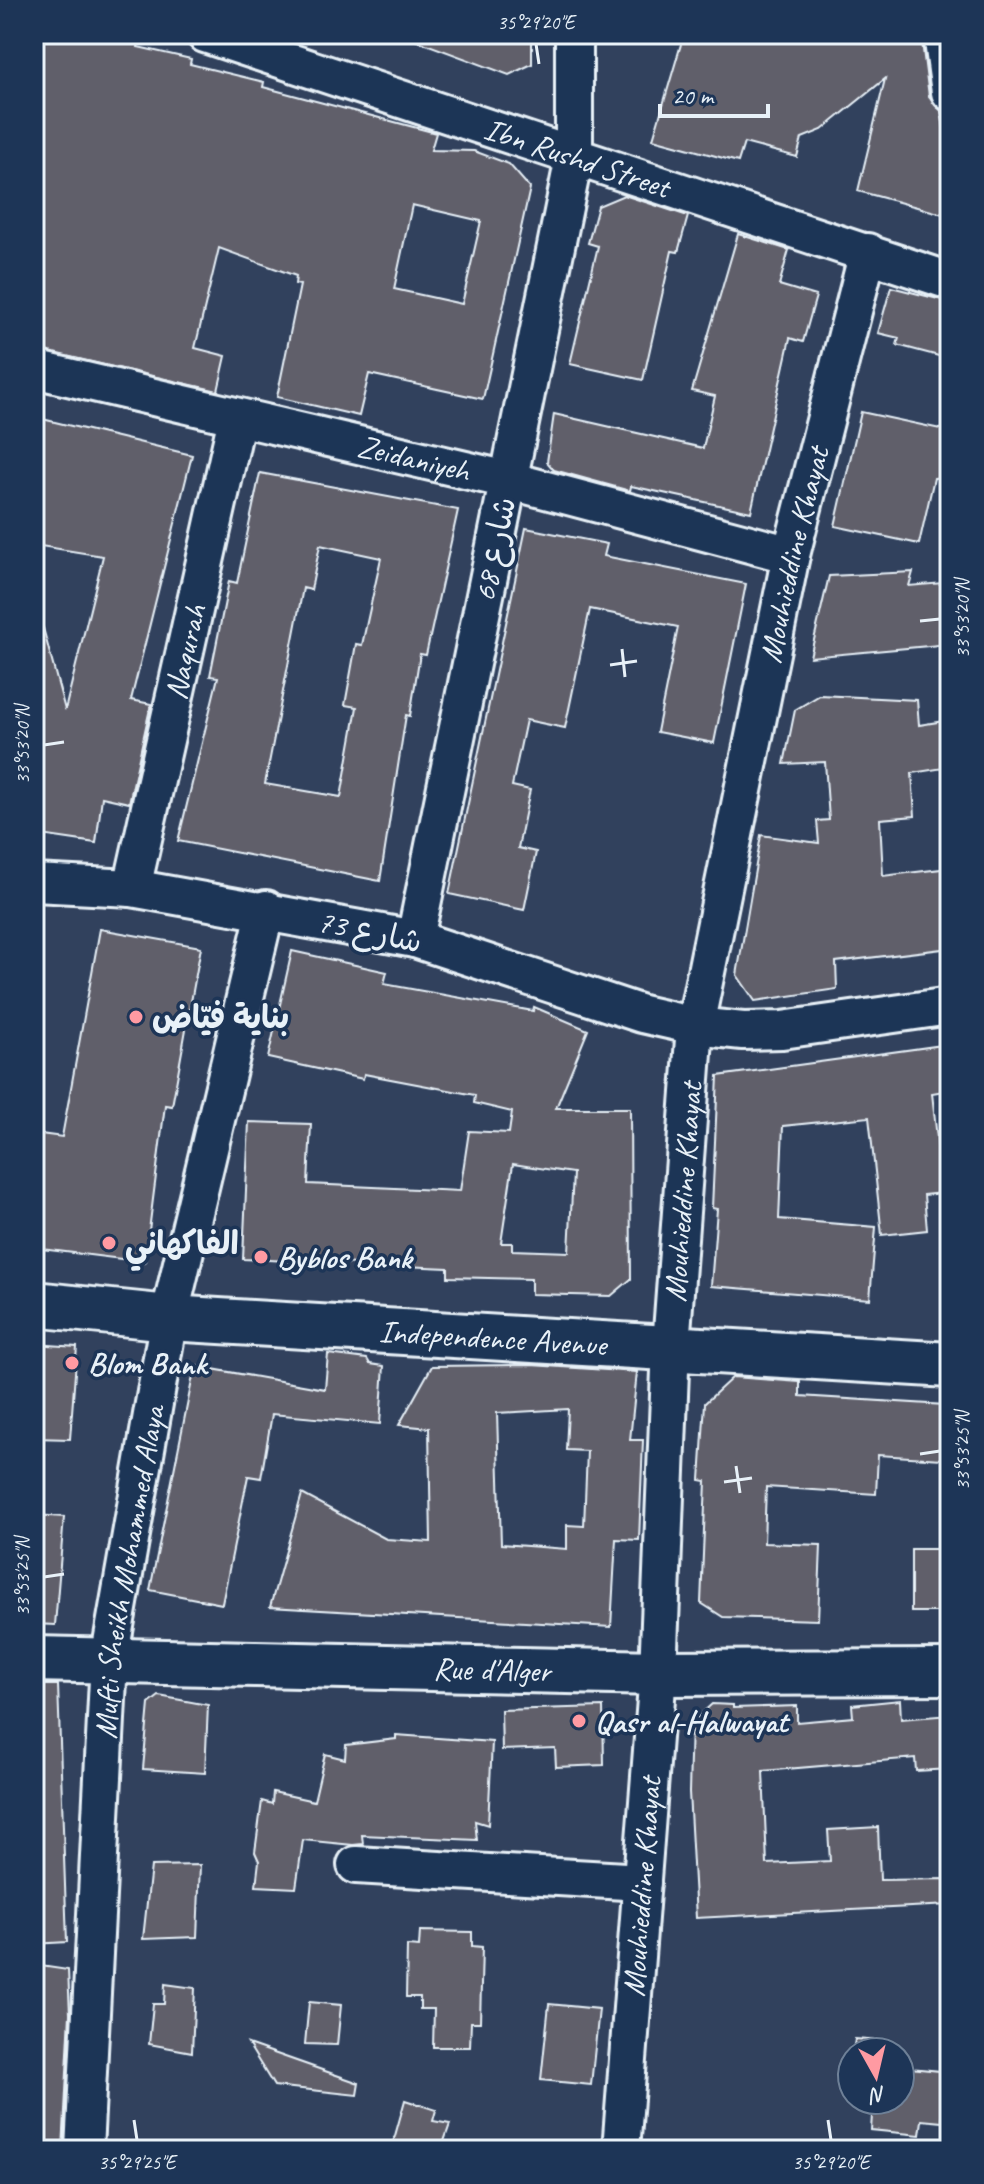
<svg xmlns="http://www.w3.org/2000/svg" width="984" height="2184" viewBox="0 0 984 2184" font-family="Caveat,'Playpen Sans Arabic',sans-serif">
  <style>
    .building { fill: #605e6b; stroke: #e8f1f8; stroke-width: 2; fill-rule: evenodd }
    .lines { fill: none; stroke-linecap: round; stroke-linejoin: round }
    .minor-casing { stroke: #e8f1f8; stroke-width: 42 }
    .secondary-casing { stroke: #e8f1f8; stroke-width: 50 }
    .minor { stroke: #1d3557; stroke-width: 36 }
    .secondary { stroke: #1d3557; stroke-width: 44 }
    .ticks { fill: none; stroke: #e8f1f8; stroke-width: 3 }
    .poi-dot { fill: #ff9aa2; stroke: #1d3557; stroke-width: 3 }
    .labels { text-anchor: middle; stroke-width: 7; stroke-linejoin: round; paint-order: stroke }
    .street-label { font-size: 32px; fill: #e8f1f8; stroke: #1d3557 }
    .poi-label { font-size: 32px; font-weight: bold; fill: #e8f1f8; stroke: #1d3557; text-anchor: start }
    .neatline { fill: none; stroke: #e8f1f8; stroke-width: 3 }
    .ticks-label { font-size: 20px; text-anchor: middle; fill: #e8f1f8 }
  </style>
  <rect width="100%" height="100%" fill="#31415d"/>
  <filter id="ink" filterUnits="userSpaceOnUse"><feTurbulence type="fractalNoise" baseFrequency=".0125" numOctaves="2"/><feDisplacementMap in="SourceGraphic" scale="16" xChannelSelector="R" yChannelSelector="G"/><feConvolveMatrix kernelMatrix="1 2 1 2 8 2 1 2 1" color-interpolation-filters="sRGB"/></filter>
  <g filter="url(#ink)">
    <!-- building -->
    <path class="building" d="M34 34H93L139 42 138 47 191 59 190 64 264 82 263 87 436 133 431 150 474 151 509 164 530 188 483 399 369 374 359 416 277 397 300 285 295 284 296 276 219 248 195 348 226 356 218 391 34 349ZM412 205 481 221 462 304 394 289Z
      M408 34H532V64L509 75 407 37Z
      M684 34H921L929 96 941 111 944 128 950 130V216L858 191 885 79 822 130 802 138 797 157 744 143 738 162 653 139Z
      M624 195 688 216 678 252 672 251 643 380 570 364 598 246 588 243 598 206Z
      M738 234 789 250 779 285 816 296 803 342 790 338 751 512 631 486 630 491 554 470 547 462 554 414 703 448 715 396 692 391Z
      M891 287 950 302V359L897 345 899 338 878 333Z
      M861 412 950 431V477L934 478 919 544 835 526Z
      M34 417 192 455 131 700 151 704 129 803 102 797 96 843 34 834V630L43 628 65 710 103 556 34 545Z
      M260 473 458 510 426 655 420 654 410 716 406 715 380 881 178 841 218 677 210 676 229 581 237 583ZM320 545 381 558 362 645 356 644 345 705 357 707 341 797 265 784 303 588 311 590Z
      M526 528 607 544 604 556 746 584 714 743 657 732 678 627 590 609 565 728 526 720 512 786 530 790 518 848 536 852 524 910 449 894Z
      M913 572 909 586 943 583 944 597 950 596V644L810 657 829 576Z
      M820 695 917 700 919 725 950 720V767L912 773 915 816 880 819 883 876 950 868V948L836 962 837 989 755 1001 737 975 761 835 819 843 817 821 829 820 825 762 784 764 795 710Z
      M100 929 201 947 172 1106 165 1105 145 1262 34 1248V1179L40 1134 62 1137Z
      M292 951 387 972 384 984 533 1011 534 1007 588 1030 556 1108H630L631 1279 611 1296 531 1294V1279L448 1277V1268L243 1259 249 1122 311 1124 308 1184 460 1191 469 1131 509 1133 512 1112 474 1103 475 1095 364 1074 363 1079 268 1058ZM513 1164 573 1173 569 1252 512 1250V1243H501Z
      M950 1044V1090L932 1093 943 1193 924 1195 927 1230 882 1235 869 1117 783 1126 779 1219 876 1227 870 1299 711 1286 717 1209 712 1208 718 1076Z
      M34 1344 77 1347 70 1439 34 1438Z
      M328 1354 367 1359 370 1364 384 1366 380 1424 272 1414 261 1478 248 1476 222 1604 150 1590 195 1366 325 1389Z
      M531 1365 637 1372 630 1440H643L639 1540 616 1539 611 1627 270 1607 302 1494 386 1539 431 1542 429 1428 399 1425 432 1366ZM568 1409 566 1450 587 1451 584 1526 567 1525V1549L501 1544 497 1413Z
      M733 1377 800 1382V1396L945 1405 942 1459 878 1455 876 1494 766 1487 764 1543 821 1545 818 1620 723 1617 701 1603 706 1481 700 1480 705 1403Z
      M34 1515 64 1517 55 1625 34 1624Z
      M911 1549H950V1612H911Z
      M34 1685H58L67 1942 34 1944Z
      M159 1696 208 1705 205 1773 143 1769 149 1704Z
      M900 1700 901 1719 950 1715V1769L916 1771 915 1758 763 1771 767 1864 830 1861 828 1830 878 1827 880 1880 950 1879V1905L696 1918 689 1792 691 1723 712 1704 733 1705V1708L797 1706V1722L853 1717 852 1705Z
      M603 1707 604 1765 556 1767 555 1748 502 1750 501 1710Z
      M396 1735 492 1742 488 1825 475 1821 477 1840 362 1835 363 1844 353 1845 303 1840 296 1888 256 1886 259 1861 255 1852 262 1801 272 1804 273 1792 314 1801 325 1754 345 1759 346 1745 396 1739Z
      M200 1865 197 1937 143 1939 151 1866Z
      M420 1931 472 1932V1946L482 1947 480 2022H471L470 2047H433L434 2009H420V1997H406L407 1946 419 1947Z
      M34 1965 68 1970 70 2014 63 2150H34Z
      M165 1984 195 1988 192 2052 149 2044 153 2004H164Z
      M309 2002 341 2005 337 2045 305 2044Z
      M549 2004 599 2009 591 2085 541 2080Z
      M855 2039 892 2042 891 2052H853Z
      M248 2044 359 2083 357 2095 274 2086Z
      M900 2067 950 2072V2115L943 2114 942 2122 922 2120 920 2135 871 2130 873 2100H870H900Z
      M405 2100 436 2110 433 2121 450 2124 441 2150H391Z"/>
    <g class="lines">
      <!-- minor casing -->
      <g class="minor-casing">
        <g id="minor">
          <path id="s1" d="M205 34 950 281"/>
          <path d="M942 34 950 92"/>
          <path id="s2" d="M34 369 508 480 791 555"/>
          <path d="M34 883 132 888 415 939 642 1014 695 1026 743 1031 782 1030 950 1006"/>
          <path id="s3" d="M132 888 237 418"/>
          <path d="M415 939 574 158V34"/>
          <path d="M356 1865 642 1882"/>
          <path id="s4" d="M84 2150 109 1660 169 1318 266 909"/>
          <path id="s5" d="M621 2150 658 1673 671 1345 695 1026 791 555 868 252"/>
        </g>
      </g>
      <!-- secondary casing -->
      <g class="secondary-casing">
        <g id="secondary">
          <path id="s6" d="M34 1304 169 1318 950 1365"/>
          <path id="s7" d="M34 1659 658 1673 950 1672"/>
        </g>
      </g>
      <!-- minor -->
      <use href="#minor" class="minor"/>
      <!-- secondary -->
      <use href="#secondary" class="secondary"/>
    </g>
  </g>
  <!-- ticks -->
  <path class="ticks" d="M536 44 539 64M920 621 940 619M622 649 625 677M610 665 637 661M44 745 64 742M920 1454 940 1451M736 1466 740 1493M724 1482 752 1478M44 1577 64 1574M134 2120 137 2140M828 2120 831 2140"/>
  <!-- markers -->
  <g class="poi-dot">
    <circle cx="136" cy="1017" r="8"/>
    <circle cx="109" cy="1243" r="8"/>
    <circle cx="261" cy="1257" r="8"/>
    <circle cx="72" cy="1363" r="8"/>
    <circle cx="579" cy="1721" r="8"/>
  </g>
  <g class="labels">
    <!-- street labels -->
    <g class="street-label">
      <text dy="11" stroke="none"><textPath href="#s1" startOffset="392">Ibn Rushd Street</textPath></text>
      <text dy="11" stroke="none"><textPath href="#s2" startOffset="390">Zeidaniyeh</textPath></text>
      <text transform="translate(494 549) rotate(-78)" y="11">شارع 68</text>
      <text dy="11" stroke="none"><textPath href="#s5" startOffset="1608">Mouhieddine Khayat</textPath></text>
      <text dy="11" stroke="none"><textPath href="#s3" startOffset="242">Naqurah</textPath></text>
      <text transform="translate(370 931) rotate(12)" y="11">شارع 73</text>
      <text dy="11" stroke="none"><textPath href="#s5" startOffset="960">Mouhieddine Khayat</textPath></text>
      <text dy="11" stroke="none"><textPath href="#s6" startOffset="460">Independence Avenue</textPath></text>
      <text dy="11" stroke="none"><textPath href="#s4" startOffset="580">Mufti Sheikh Mohammed Alaya</textPath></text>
      <text dy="11" stroke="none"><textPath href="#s7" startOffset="458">Rue d'Alger</textPath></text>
      <text dy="11" stroke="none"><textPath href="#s5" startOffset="264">Mouhieddine Khayat</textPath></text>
    </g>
    <!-- poi labels -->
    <g class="poi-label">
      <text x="152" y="1028">بناية فيّاض</text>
      <text x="125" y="1254">الفاكهاني</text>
      <text x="277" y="1268">Byblos Bank</text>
      <text x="88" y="1374">Blom Bank</text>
      <text x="595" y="1732">Qasr al-Halwayat</text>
    </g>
  </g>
  <!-- margin -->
  <rect width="984" height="2184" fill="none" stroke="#1d3557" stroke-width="88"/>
  <!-- north arrow -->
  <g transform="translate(876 2076) rotate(172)"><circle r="38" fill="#1d3557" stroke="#6e8097" stroke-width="2"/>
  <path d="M0-6L14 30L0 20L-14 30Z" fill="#ff9aa2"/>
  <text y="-12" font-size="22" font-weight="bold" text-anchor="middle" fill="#e8f1f8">N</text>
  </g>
  <!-- scale -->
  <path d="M660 104v12h108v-12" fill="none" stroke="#e8f1f8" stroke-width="4"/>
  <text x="672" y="104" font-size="24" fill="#e8f1f8" stroke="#1d3557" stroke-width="6" paint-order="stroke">20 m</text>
  <rect x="44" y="44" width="896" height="2096" class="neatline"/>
  <g class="ticks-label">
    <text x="536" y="29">35°29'20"E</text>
    <text transform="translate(962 619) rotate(-90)" y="7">33°53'20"N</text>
    <text transform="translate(22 745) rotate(-90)" y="7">33°53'20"N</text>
    <text transform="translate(962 1451) rotate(-90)" y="7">33°53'25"N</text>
    <text transform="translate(22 1577) rotate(-90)" y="7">33°53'25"N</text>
    <text x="137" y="2169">35°29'25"E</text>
    <text x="831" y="2169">35°29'20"E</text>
  </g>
</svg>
